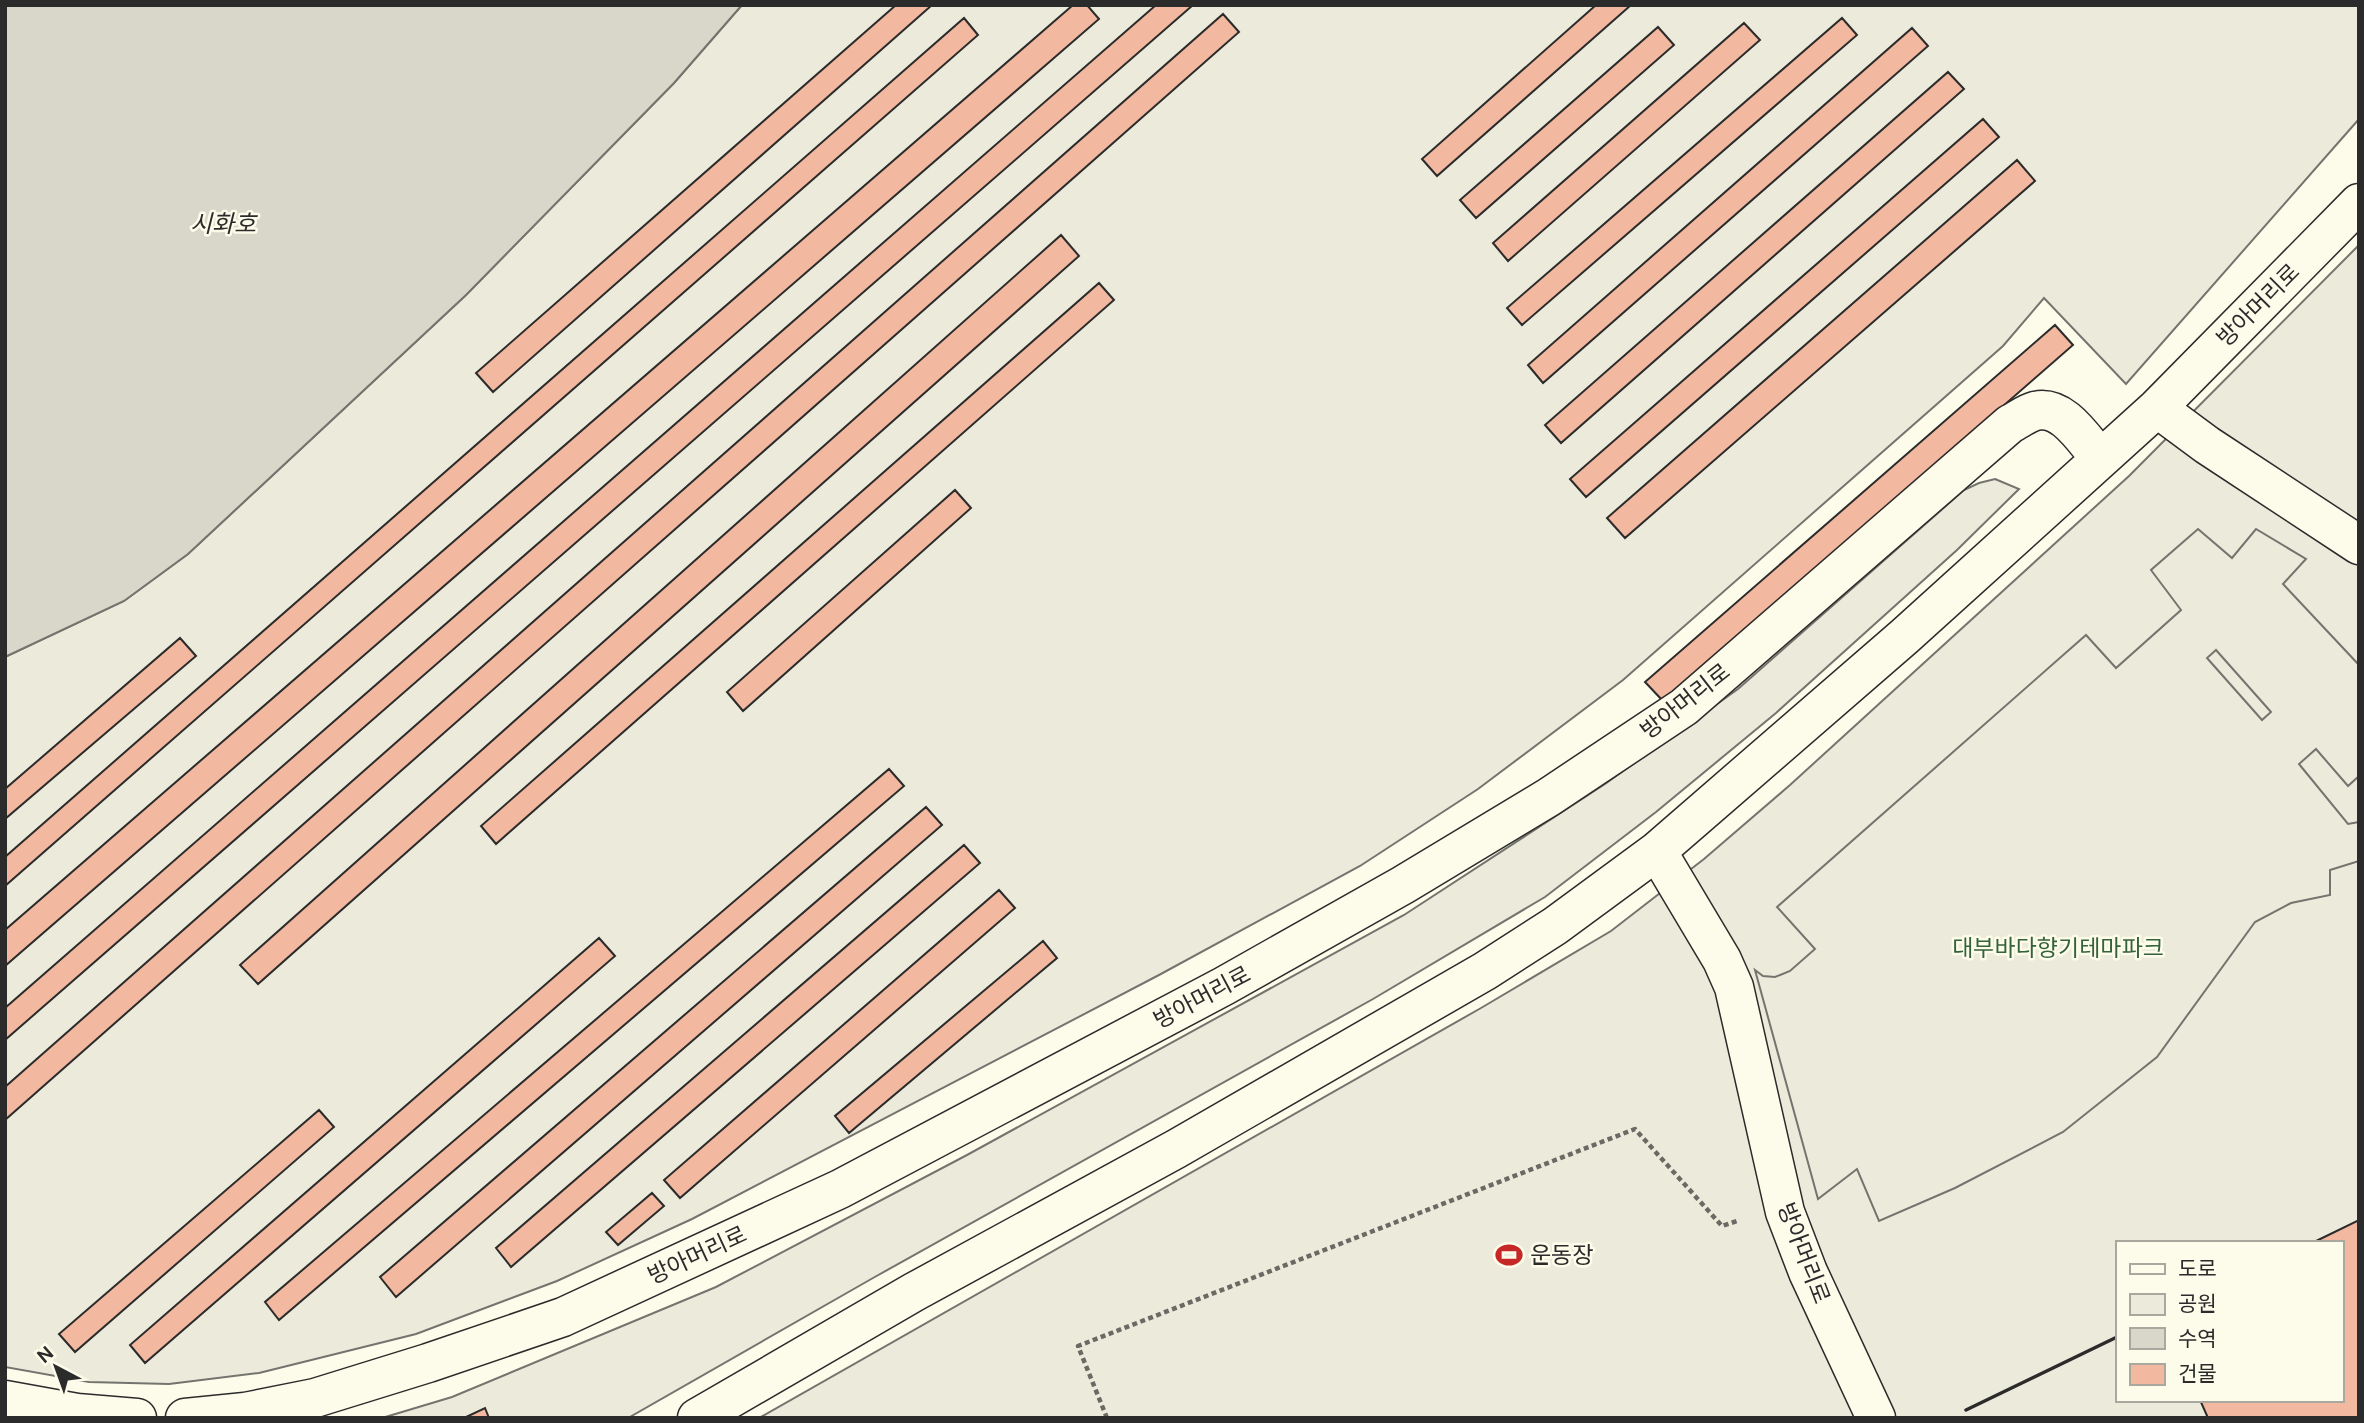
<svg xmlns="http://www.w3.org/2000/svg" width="2364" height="1423" viewBox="0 0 2364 1423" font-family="'DM Sans','Noto Sans KR',sans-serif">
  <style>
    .green { fill: #ecebdb; stroke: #74746e; stroke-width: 2; fill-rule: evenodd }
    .parking { fill: #eceadb; stroke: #74746e; stroke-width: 2; fill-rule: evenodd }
    .water { fill: #d8d7c9; stroke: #74746e; stroke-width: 2 }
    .building { fill: #f2b8a0; stroke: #2b2b2b; stroke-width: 2 }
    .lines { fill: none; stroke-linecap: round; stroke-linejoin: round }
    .minor-casing { stroke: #2b2b2b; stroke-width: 41 }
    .path { stroke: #6a6964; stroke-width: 4.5; stroke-dasharray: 5 3.5; stroke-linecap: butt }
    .minor { stroke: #fdfbea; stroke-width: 38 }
    .wall { stroke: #2b2b2b; stroke-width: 3.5 }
    .labels { text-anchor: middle; stroke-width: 5; stroke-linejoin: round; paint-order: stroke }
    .street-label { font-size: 23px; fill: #2b2b2b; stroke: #fdfbea }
    .park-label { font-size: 23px; fill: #34623c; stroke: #fdfbea }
    .poi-label { font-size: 23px; fill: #2b2b2b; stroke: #fdfbea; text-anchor: start }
    .water-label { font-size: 24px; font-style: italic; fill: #2b2b2b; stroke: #fdfbea }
  </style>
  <rect width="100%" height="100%" fill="#fdfbea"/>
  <!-- green -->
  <path class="green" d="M742 5H2359V119L2126 384 2044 298 2003 346 1623 680 1478 789 1360 866 1159 975 692 1219 557 1281 416 1334 259 1373 169 1384 89 1382 5 1367V657L124 601 188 554 466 295 674 83Z
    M2359 245V1418H759L1481 1008 1611 931 1704 859 1790 785 2129 476ZM2117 1243H2341V1400H2117Z
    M1995 479 2019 489 1957 550 1776 713 1656 812 1545 897 1373 999 873 1278 628 1418H382L452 1397 716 1287 967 1155 1404 915 1605 784 1738 689 1964 490 1979 483Z"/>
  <!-- parking -->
  <path class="parking" d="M2198 529 2232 558 2256 529 2306 559 2283 584 2359 665V776L2348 786 2316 749 2299 764 2348 824 2359 822V861L2330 870V895L2291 903 2255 922 2157 1057 2063 1132 1955 1188 1879 1221 1857 1169 1818 1199 1755 970 1763 976 1775 977 1790 971 1815 949 1777 907 2086 635 2116 668 2181 610 2151 570ZM2216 650 2271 712 2262 720 2207 658Z"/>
  <!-- water -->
  <path class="water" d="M5 5H742L674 83 466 295 188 554 124 601 5 657Z"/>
  <!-- building -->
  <path class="building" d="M896 5H932L493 392 476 373Z
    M1073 5H1087L1099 19 5 966V930Z
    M1156 5H1193L5 1040V1008Z
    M1596 5H1631L1437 176 1422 159Z
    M1223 14 1239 32 5 1120V1087Z
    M964 18 978 35 5 886V857Z
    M1842 18 1857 35 1522 325 1507 308Z
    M1744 23 1760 40 1508 261 1493 243Z
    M1658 27 1674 45 1476 218 1460 200Z
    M1912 28 1928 46 1543 383 1528 365Z
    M1948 72 1964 89 1561 443 1545 425Z
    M1983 119 1999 137 1586 497 1570 479Z
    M2017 160 2035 181 1625 538 1607 518Z
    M1061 235 1079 256 258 984 240 965Z
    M1099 283 1114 300 496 844 481 826Z
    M2055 325 2073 345 1664 702 1645 682Z
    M955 490 971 508 743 711 727 692Z
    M180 638 196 656 5 819V789Z
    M889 769 904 786 279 1320 265 1302Z
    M926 807 942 825 396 1297 380 1277Z
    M964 845 980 863 511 1267 496 1248Z
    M999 890 1015 908 680 1198 664 1180Z
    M599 938 615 956 145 1363 130 1345Z
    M1043 941 1057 958 849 1133 835 1116Z
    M319 1110 334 1127 75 1352 59 1334Z
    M652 1193 664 1206 618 1245 606 1232Z
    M2359 1220V1418H2208L2200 1400H2341V1243H2312Z
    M485 1408 489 1418H464Z"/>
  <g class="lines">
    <!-- minor casing -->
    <g class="minor-casing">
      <path id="minor" d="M2157 408 2207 445 2359 545
        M1657 851 1722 960 1734 987 1785 1212 1808 1272 1876 1418
        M5 1400 77 1413 137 1418
        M185 1418 245 1412 315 1398 428 1363 563 1317 840 1189 1224 986 1403 885 1549 797 1684 707 2010 424C2018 420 2027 413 2035 411 2063 404 2084 440 2100 458
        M697 1418 914 1292 1176 1149 1485 971 1555 926 1657 851 1905 636 2157 408 2359 203"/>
    </g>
    <!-- path -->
    <path class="path" d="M1107 1418 1078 1346 1635 1129 1722 1226 1737 1221"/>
    <!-- minor -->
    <use href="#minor" class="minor"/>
    <!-- wall -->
    <path class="wall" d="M1966 1410 2117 1337"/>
  </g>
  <!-- icons -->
  <defs>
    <g id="stadium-bare" transform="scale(2.1)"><path d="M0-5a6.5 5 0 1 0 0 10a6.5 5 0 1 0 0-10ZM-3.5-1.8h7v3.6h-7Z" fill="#c62828" stroke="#fdfbea" stroke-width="2.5" paint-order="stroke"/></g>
  </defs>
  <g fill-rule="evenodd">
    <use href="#stadium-bare" x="1509" y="1255"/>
  </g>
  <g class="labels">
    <!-- street labels -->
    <g class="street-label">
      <text transform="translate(2258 305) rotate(-45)" y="8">방아머리로</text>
      <text transform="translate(1685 701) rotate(-38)" y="8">방아머리로</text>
      <text transform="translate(1202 997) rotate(-28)" y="8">방아머리로</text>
      <text transform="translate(1804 1253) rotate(69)" y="8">방아머리로</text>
      <text transform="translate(697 1255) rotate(-25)" y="8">방아머리로</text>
    </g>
    <!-- park labels -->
    <g class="park-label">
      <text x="2058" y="956">대부바다향기테마파크</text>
    </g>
    <!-- poi labels -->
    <g class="poi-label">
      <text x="1530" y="1263">운동장</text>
    </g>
    <!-- water labels -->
    <g class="water-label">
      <text x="223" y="232">시화호</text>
    </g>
  </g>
  <!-- border -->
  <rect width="2364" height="1423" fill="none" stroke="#2b2b2b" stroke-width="14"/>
  <!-- legend -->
  <rect x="2116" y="1241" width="228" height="161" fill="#fdfbea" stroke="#a9a89e" stroke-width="2"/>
  <rect x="2130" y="1264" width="35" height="10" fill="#fdfbea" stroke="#a9a89e" stroke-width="2"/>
  <text x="2178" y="1276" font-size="21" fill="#2b2b2b">도로</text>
  <rect x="2130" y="1294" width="35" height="21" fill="#ecebdb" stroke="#a9a89e" stroke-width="2"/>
  <text x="2178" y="1311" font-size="21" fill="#2b2b2b">공원</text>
  <rect x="2130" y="1328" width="35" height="21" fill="#d8d7c9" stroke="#a9a89e" stroke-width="2"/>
  <text x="2178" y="1346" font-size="21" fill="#2b2b2b">수역</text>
  <rect x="2130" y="1364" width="35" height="21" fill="#f2b8a0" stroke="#a9a89e" stroke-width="2"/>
  <text x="2178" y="1381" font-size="21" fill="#2b2b2b">건물</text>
  <!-- north arrow -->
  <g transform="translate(56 1367) rotate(319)" stroke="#fdfbea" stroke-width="5" paint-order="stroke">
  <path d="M0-5L12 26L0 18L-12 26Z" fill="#2b2b2b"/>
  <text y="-10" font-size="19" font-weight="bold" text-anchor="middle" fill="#2b2b2b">N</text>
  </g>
</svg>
